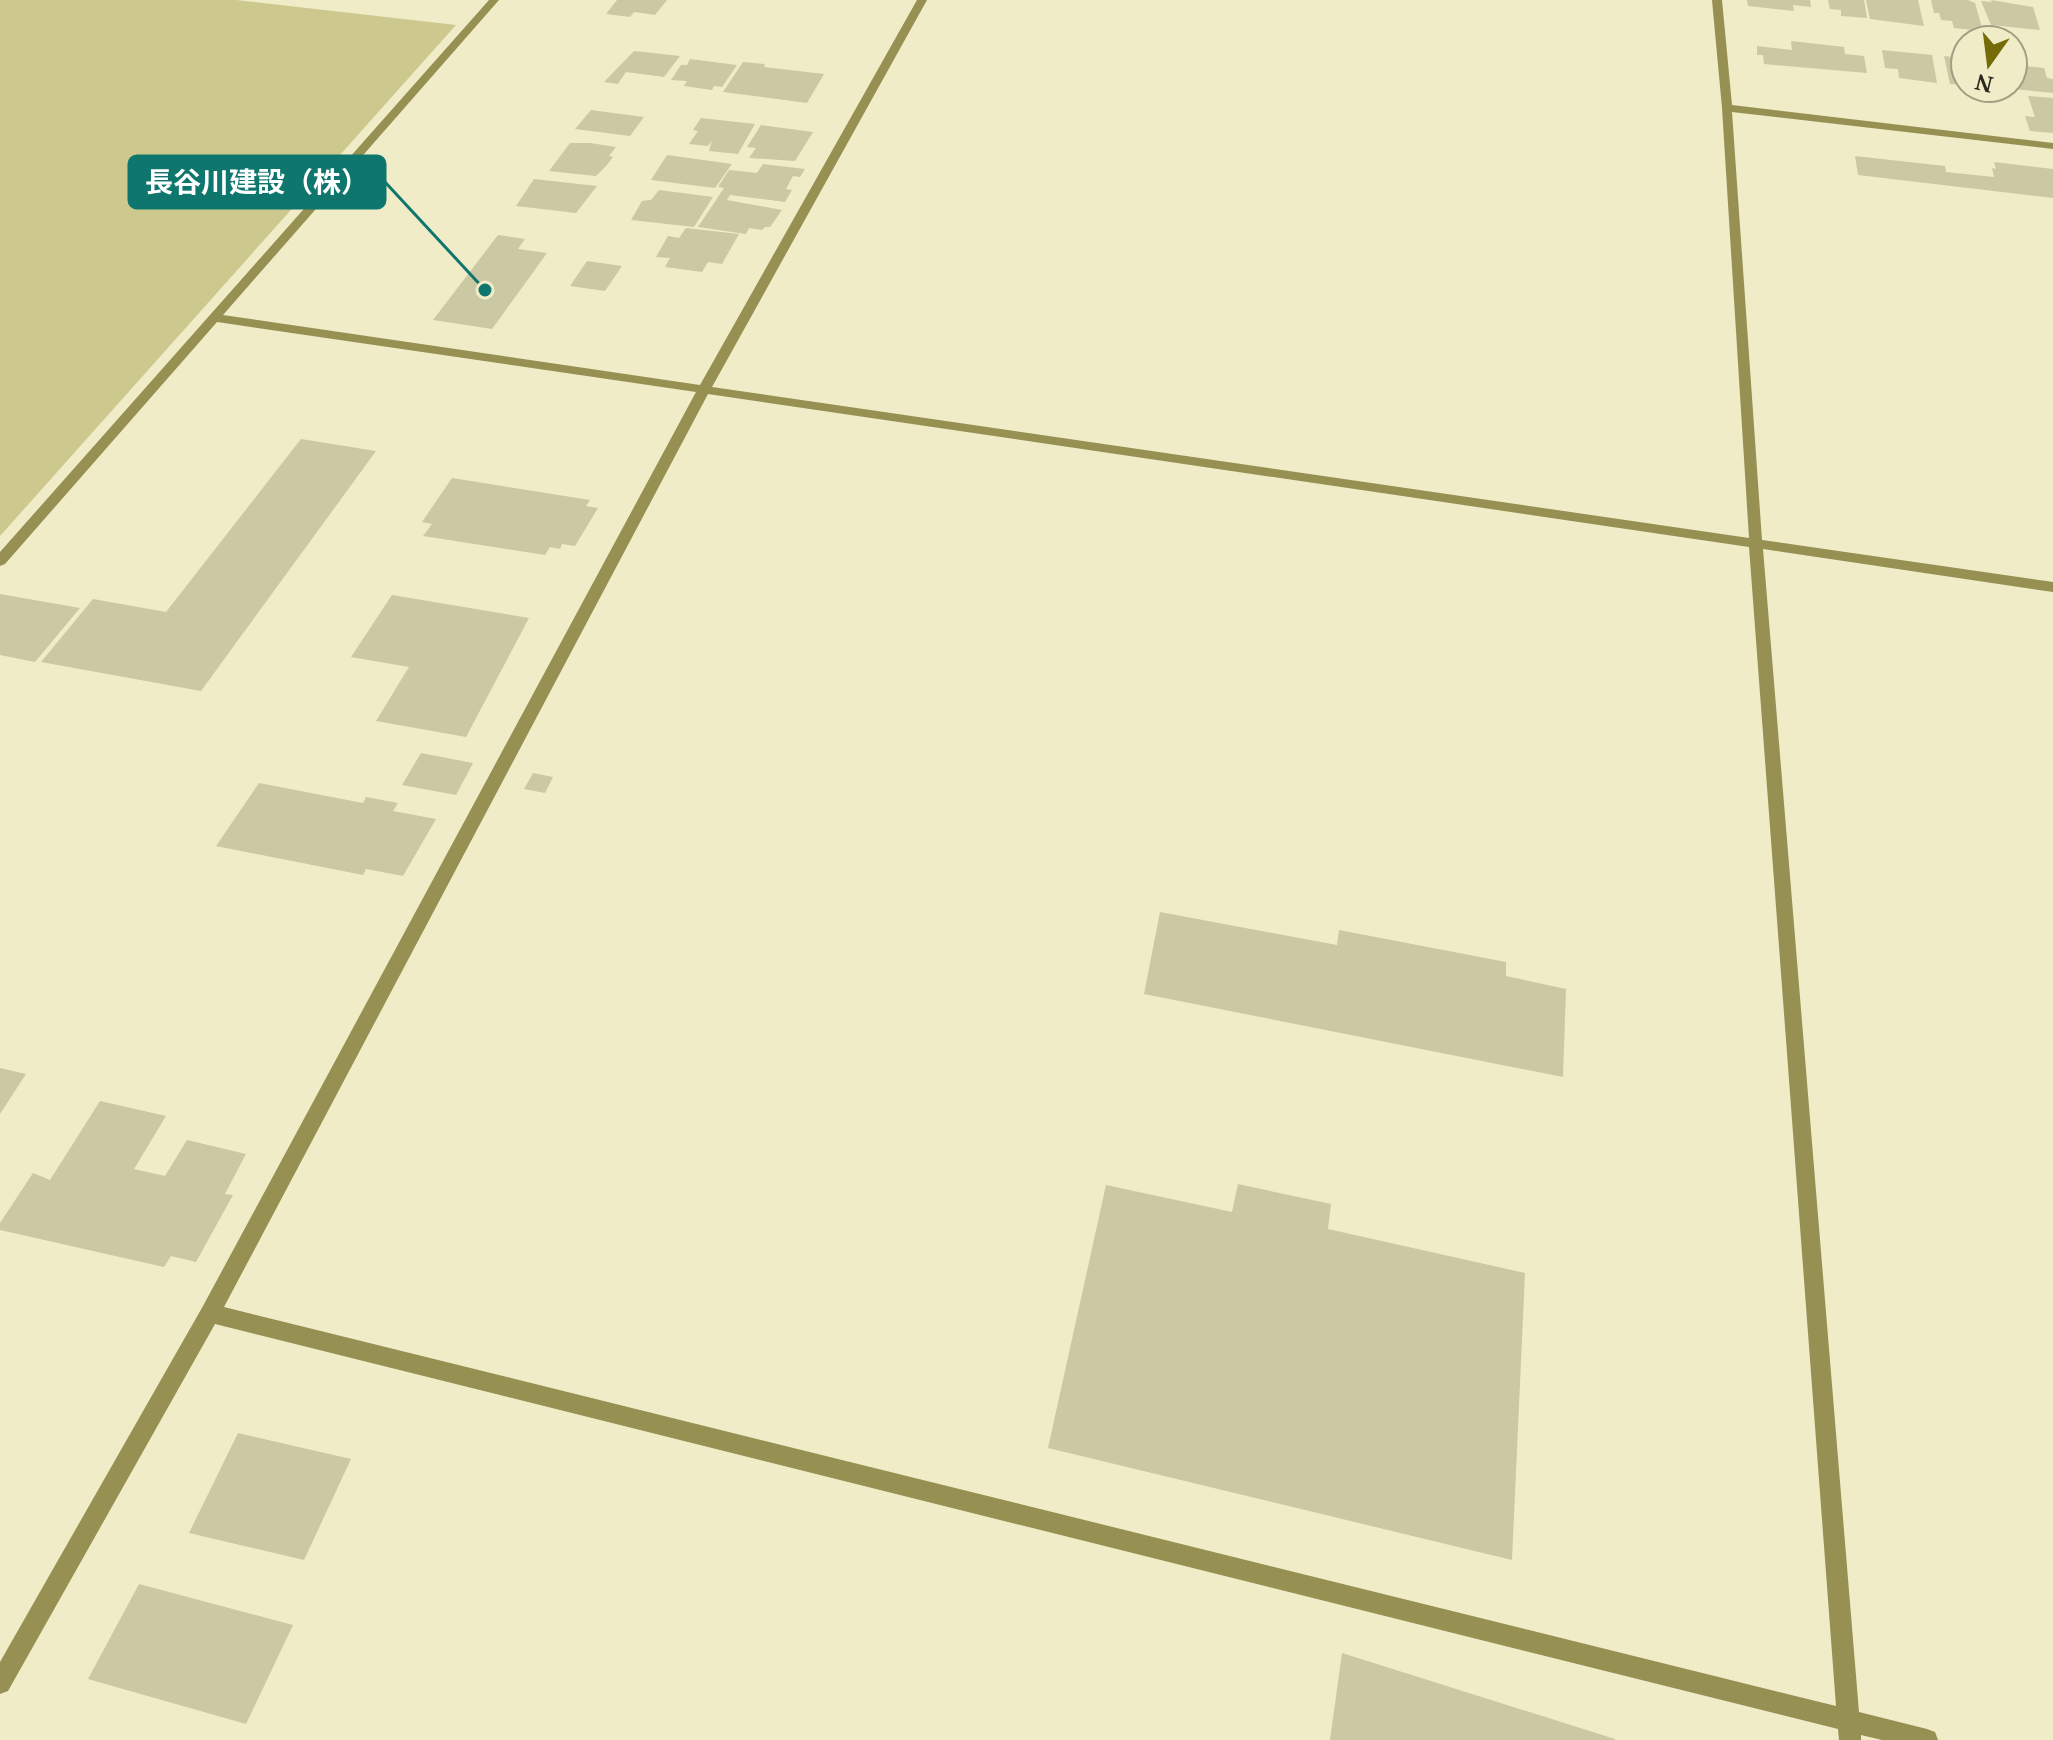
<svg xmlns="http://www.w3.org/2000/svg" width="2053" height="1740" viewBox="0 0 2053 1740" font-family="'Noto Serif','Noto Sans JP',serif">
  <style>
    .green { fill: #ccc88e }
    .building { fill: #cbc8a4 }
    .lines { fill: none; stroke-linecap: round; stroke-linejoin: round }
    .minor { fill: #969053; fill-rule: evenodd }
    .leader { fill: none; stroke: #0f766e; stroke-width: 3 }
    .callout-dot { fill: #0f766e; stroke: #efecc7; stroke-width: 3 }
    .callout { fill: #0f766e; stroke: #0f766e; stroke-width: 3 }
    .callout-label { font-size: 28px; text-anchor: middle; font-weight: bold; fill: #fff }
  </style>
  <rect width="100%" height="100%" fill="#efecc7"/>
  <!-- green -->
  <path class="green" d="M0 0H236L456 25 0 536Z"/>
  <!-- building -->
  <path class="building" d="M617 0H667L655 15 634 12 630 17 606 14Z
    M1747 0H1810L1811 7 1793 5 1794 11 1748 6Z
    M1828 0H1864L1867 18 1841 16V10L1830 9Z
    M1866 0H1918L1924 26 1870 19Z
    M1931 0H1968L1975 3 1983 31 1954 28 1952 21 1941 20 1939 13H1934Z
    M1991 0 2033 7 2040 30 1991 25 1981 1 1992 2Z
    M1791 41 1844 47 1845 54 1864 56 1867 73 1764 64 1763 55H1757V46L1792 50Z
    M1882 50 1932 55 1937 83 1899 78 1898 69 1885 68Z
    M634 51 680 56 664 77 626 72 618 84 604 82Z
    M1944 56 1965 58V85L1950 84Z
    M690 59 737 65 722 87 714 86 712 90 684 86 687 81 671 80 681 65H687Z
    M743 62 765 64 764 67 824 74 807 103 723 92Z
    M2013 65 2044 68 2047 78 2053 79V93L2013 89Z
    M2028 96 2053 98V133L2030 131 2025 116 2035 117Z
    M591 110 644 117 630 136 575 129Z
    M701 118 755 124 738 154 709 151 712 140 708 146 689 144 698 131 693 130Z
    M761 125 813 132 795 161 749 158 756 148 747 147Z
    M570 143H590L616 147 609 156 613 157 606 166 596 176 549 171Z
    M667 155 732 164 715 188 651 180Z
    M1855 156 1945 166 1946 172 1994 177 1992 168 1996 169 1994 162 2053 169V198L1858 175Z
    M763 164 805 169 800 177 793 176 786 189 792 190 785 202 730 195 727 200 782 210 770 227H765L762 230 749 228 746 234 698 227 724 188 718 187 729 170 757 173Z
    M534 179 597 186 576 213 516 206Z
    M659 190 713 197 694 227 631 220 642 201 651 200Z
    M686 228 739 234 722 264 708 262 702 272 665 267 670 258 656 257 668 236 679 238Z
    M498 235 525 239 518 249 547 253 492 329 433 320Z
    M587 261 622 266 605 291 570 286Z
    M301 439 376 451 201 691 41 662 93 599 166 612Z
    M452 478 590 500 586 506 598 508 575 546 562 544 560 549 550 547 545 555 423 536 432 524 422 522Z
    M0 594 80 608 35 662 0 655Z
    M392 595 529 618 466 737 376 721 409 667 351 657Z
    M421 753 473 763 456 795 402 785Z
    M533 773 553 777 545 793 524 789Z
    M259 783 363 803 366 797 398 803 393 811 436 819 403 876 366 869 363 875 216 846Z
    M1160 912 1337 945 1339 930 1506 962V976L1566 989 1563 1077 1144 994Z
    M0 1068 26 1074 0 1114Z
    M100 1101 166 1116 134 1169 165 1176 187 1140 246 1154 225 1194 233 1195 196 1262 171 1256 164 1267 0 1230V1223L33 1173 50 1180Z
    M1238 1184 1331 1204 1328 1229 1525 1273 1512 1560 1048 1448 1106 1185 1232 1212Z
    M238 1433 351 1459 304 1560 189 1533Z
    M139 1584 293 1625 246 1724 88 1679Z
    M1342 1653 1615 1739V1740H1330Z"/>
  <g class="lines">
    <!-- minor -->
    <path class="minor" d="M489 0H499L223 315 700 385 917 0H927L712 387 1749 538 1722 108 1712 0H1722L1732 105 2053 143V149L1732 112 1762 540 2053 582V592L1763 549 1859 1712 1927 1729 1935 1732 1938 1740H1882L1861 1735V1740H1839L1838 1729 215 1324 8 1691 0 1694V1662L203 1306 696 392 217 322 5 564 0 566V552ZM708 394 1749 547 1836 1706 224 1307Z"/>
  </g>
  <!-- callouts -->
  <path class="leader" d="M485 290L385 182"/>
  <circle class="callout-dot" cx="485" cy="290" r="8"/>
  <rect class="callout" x="129" y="156" width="256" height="52" rx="8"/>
  <g class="callout-label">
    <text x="257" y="192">長谷川建設（株）</text>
  </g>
  <!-- north arrow -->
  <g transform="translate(1989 64) rotate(194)"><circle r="38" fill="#efecc7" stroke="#a19e83" stroke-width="2"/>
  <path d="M0-6L14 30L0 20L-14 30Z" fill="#756c07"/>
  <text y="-12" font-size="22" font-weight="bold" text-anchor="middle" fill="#2b291c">N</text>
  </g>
</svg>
